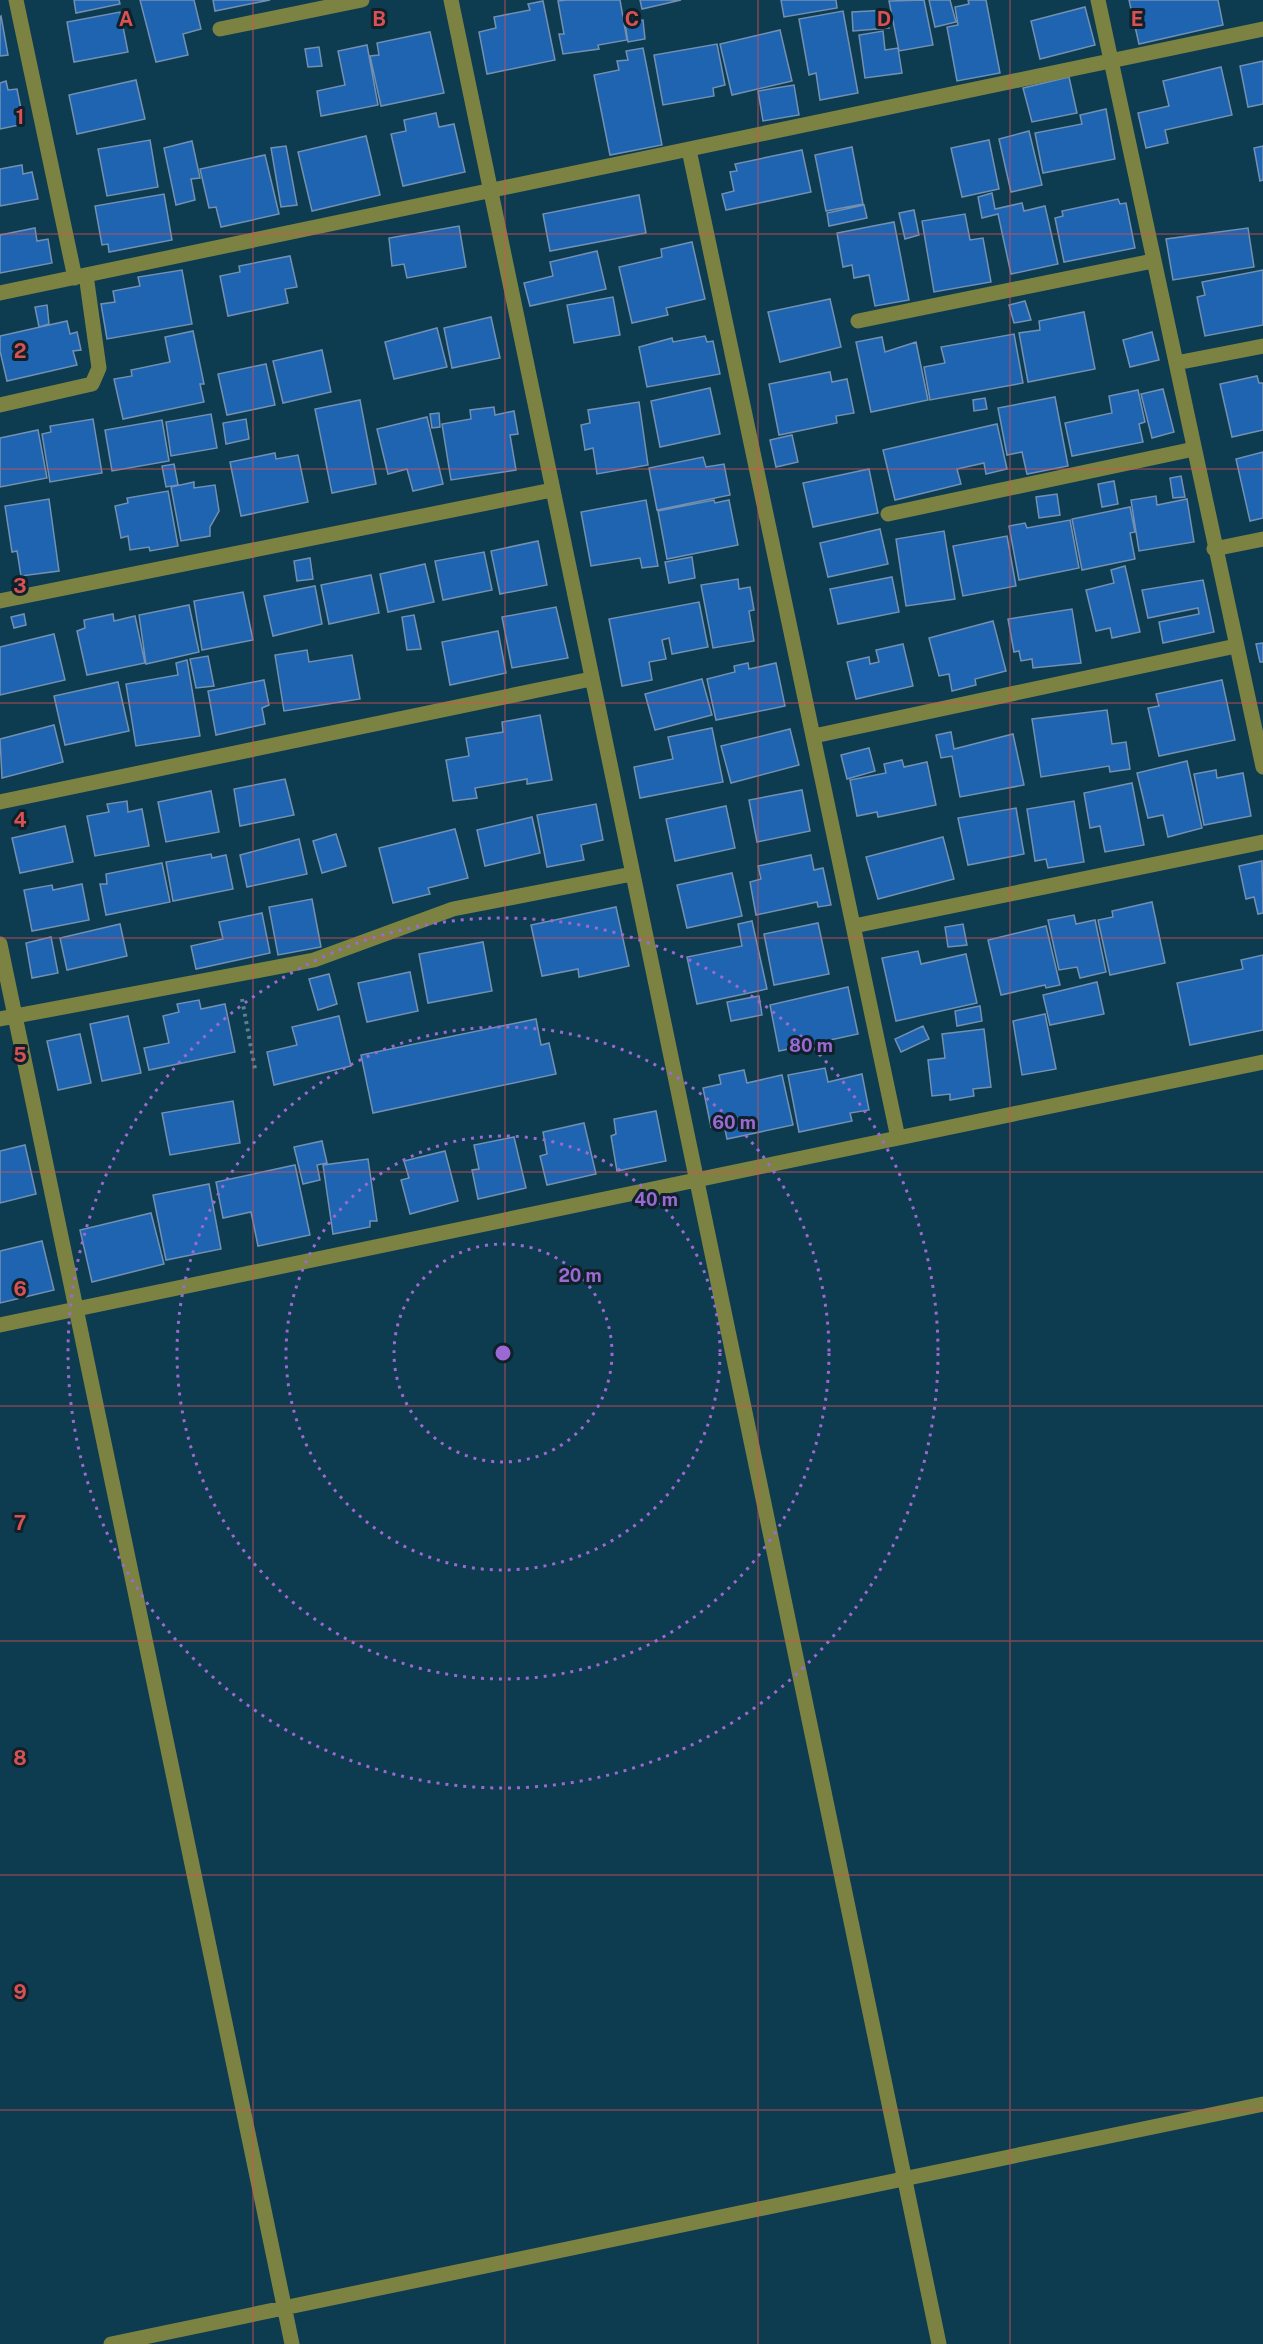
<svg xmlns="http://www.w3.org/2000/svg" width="1263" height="2344" viewBox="0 0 1263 2344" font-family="'Public Sans',sans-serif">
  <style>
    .building { fill: #1e64b0; stroke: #7390b2; stroke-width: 1.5 }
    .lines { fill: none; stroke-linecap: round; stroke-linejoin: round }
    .path { stroke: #5d7f8f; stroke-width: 4; stroke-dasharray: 3 4.5; stroke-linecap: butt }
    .minor { stroke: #7c8241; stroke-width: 15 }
    .grid { fill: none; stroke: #da5153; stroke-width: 1.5; stroke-opacity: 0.55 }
    .ring { fill: none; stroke: #9c69d2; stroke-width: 3; stroke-dasharray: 3 6 }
    .grid-label { font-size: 20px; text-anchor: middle; font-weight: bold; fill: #da5153; stroke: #0e2029; stroke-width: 6; stroke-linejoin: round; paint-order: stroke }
    .centre { fill: #9c69d2; stroke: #0e2029; stroke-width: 3 }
    .ring-label { font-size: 18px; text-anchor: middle; font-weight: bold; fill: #9c69d2; stroke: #0e2029; stroke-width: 6; stroke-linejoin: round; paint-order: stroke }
  </style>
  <rect width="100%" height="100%" fill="#0d3b50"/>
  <!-- building -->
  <path class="building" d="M74 0H119L120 4 76 13Z
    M140 0H194L201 29 183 34 188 55 156 62Z
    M213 0H270L215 11Z
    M566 0H620L627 40 598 45 599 49 563 54 559 34H564L558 1Z
    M640 0H681L642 9Z
    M781 0H836L837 8 784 17Z
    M924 0 933 45 899 51 889 1Z
    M929 0H950L956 22 935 27Z
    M968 0H986L1000 73 957 81 947 27 958 25 955 7 969 4Z
    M1129 0H1218L1223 25 1139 44Z
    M543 1 555 60 487 74 479 32 496 28 494 17 530 10 528 4Z
    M1085 7 1095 45 1040 59 1031 21Z
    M887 10 889 28 853 31 852 12Z
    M843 11 858 93 820 100 816 73 809 75 799 19Z
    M120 12 128 52 74 62 67 22Z
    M1 16 8 55 0 56V17Z
    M643 20 645 39 628 42 625 23Z
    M780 30 792 81 732 95 720 44Z
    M883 31 885 50 898 48 902 73 865 78 859 35Z
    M430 32 444 93 381 106 370 56 379 55 377 43Z
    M717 44 725 85 713 88 714 96 663 105 654 55Z
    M367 45 378 105 321 116 317 91 345 85 338 51Z
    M319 47 322 66 308 67 305 49Z
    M643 48 662 145 610 155 594 75 619 70 617 61 628 60 626 51Z
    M1263 61V104L1248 107 1240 66Z
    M1221 67 1232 115 1165 130 1168 143 1146 148 1138 113 1169 106 1163 81Z
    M1069 77 1077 113 1032 122 1023 88Z
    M136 80 145 119 77 134 69 95Z
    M6 81 8 90 17 89 24 124 0 129V83Z
    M794 85 799 115 763 121 758 91Z
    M1106 109 1115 159 1043 173 1035 133 1082 124 1080 115Z
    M436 113 439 127 454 124 465 172 403 186 391 134 406 131 404 120Z
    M1029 131 1042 185 1011 192 999 139Z
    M366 136 380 195 312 211 298 152Z
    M150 140 158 187 107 196 98 149Z
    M989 140 999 189 962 197 951 148Z
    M192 141 200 178 191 179 195 200 176 205 164 148Z
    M286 146 297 205 281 207 271 148Z
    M1263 146V180L1260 181 1254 148Z
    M852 147 863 204 826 211 815 155Z
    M802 150 811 192 726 210 722 194 734 191 730 172 737 171 735 164Z
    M265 155 279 214 221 227 216 207 209 208 200 169Z
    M22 165 23 174 32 172 38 199 0 206V169Z
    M992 193 995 209 1022 203 1024 211 1045 206 1058 264 1011 274 998 214 982 218 978 197Z
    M164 194 172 240 109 252 108 244 102 245 95 206Z
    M639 195 646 233 550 251 543 214Z
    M1118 199 1120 204 1126 203 1135 248 1064 262 1055 218 1063 216 1062 211Z
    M864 205 867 218 829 226 827 213Z
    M914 210 919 235 905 239 899 213Z
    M965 214 970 240 983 238 991 282 934 292 922 221Z
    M894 222 909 300 875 306 869 275 854 278 852 265 843 267 837 233Z
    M459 226 466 267 407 278 404 264 392 266 389 238Z
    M35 228 37 241 48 239 52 263 0 273V235Z
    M1248 228 1254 267 1173 280 1166 239Z
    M692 242 705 299 666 308 668 315 632 323 619 267 662 257 661 249Z
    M597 251 606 289 530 306 524 283 553 276 550 262Z
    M290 256 297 287 285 289 288 303 228 316 220 276 240 272 239 266Z
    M182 270 192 324 107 339 101 304 115 302 113 291 140 286 138 277Z
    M1263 270V325L1205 336 1197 297 1205 295 1202 282Z
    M613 297 620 335 574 343 567 305Z
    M830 299 841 347 780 362 768 312Z
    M1025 301 1031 320 1014 323 1009 305Z
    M47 305 49 324 39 327 35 307Z
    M1084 312 1095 369 1028 382 1019 333 1040 330 1039 321Z
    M491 317 500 358 452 368 444 328Z
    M67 321 70 334 77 332 81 350 73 351 77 365 7 381 0 351V336Z
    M437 328 447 367 394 379 385 342Z
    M193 331 204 384H200L204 402 123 419 114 379 132 376 131 370 170 362 165 337Z
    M1152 332 1159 360 1130 367 1123 340Z
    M1014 334 1023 383 930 400 924 367 945 363 941 347Z
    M705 336 707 342 713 341 720 374 647 387 639 347 672 338 673 342Z
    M882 337 885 352 916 342 928 400 871 412 856 342Z
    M322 350 331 392 283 403 273 361Z
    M266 364 275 405 227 415 218 374Z
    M830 372 832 382 847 379 854 413 836 416 837 423 779 435 769 384Z
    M1257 376 1259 383H1263V430L1232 437 1220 384Z
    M710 388 720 434 660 447 651 401Z
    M1163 389 1174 432 1152 438 1141 394Z
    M1138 390 1145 422 1139 424 1143 442 1072 456 1065 423 1112 413 1109 396Z
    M1055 397 1068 466 1027 474 1022 452 1007 455 998 408Z
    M985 398 987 409 974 411 973 400Z
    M360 400 376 484 332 493 315 409Z
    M639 402 648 465 597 474 593 448 585 450 581 425 590 423 588 410Z
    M494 407 495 415 514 411 518 434 510 435 516 470 451 480 442 424 471 419 470 410Z
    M439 413 440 427 432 428 430 414Z
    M211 414 217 448 171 456 166 422Z
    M427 417 443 484 413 491 407 469 388 474 377 429Z
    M93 419 102 473 50 482 42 434 51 432 50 426Z
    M246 419 249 439 226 444 223 423Z
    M162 420 169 461 112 471 105 430Z
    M997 424 1007 469 986 474 984 463 957 469 961 484 895 500 883 450Z
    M38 430 47 478 0 487V438Z
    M792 435 798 462 776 467 770 440Z
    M1263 452V518L1250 521 1236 459Z
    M275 453 276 459 298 455 308 502 241 516 230 462Z
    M703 457 706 467 724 464 730 495 657 510 649 468Z
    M174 464 178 485 166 487 162 466Z
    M869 469 878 513 813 527 803 483Z
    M1181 476 1185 497 1173 498 1170 478Z
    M1114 481 1118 504 1102 507 1098 484Z
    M194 482V488L215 485 219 511 210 527V536L181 541 171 487Z
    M168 491 178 546 150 551 149 547 130 550 128 536 121 538 115 506 128 503 127 498Z
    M1057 494 1060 515 1039 518 1036 497Z
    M1156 496 1157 505 1187 499 1194 542 1139 551 1131 500Z
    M49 499 59 571 21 576 17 551 12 552 5 506Z
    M646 500 658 566 642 568 640 558 591 566 581 512Z
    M714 500 715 503 729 500 738 545 667 559 658 511Z
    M1130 507 1135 532 1130 533 1135 559 1082 570 1072 519Z
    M1070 520 1079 568 1019 580 1009 526 1025 523 1027 528Z
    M880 529 888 564 828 577 820 543Z
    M944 531 955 599 906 606 896 539Z
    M1007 536 1016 586 963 596 953 546Z
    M538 541 547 585 500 594 491 551Z
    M484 552 492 590 443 600 435 561Z
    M692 557 695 578 669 583 665 562Z
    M310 558 313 579 297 581 294 561Z
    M425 564 434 602 388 612 380 574Z
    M1125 566 1140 632 1112 638 1110 628 1096 631 1086 590 1114 583 1111 570Z
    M371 575 379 613 329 624 321 585Z
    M892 577 899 612 838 624 830 589Z
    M738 579 739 589 750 587 754 610 749 611 754 641 713 648 701 585Z
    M1203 580 1214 632 1163 643 1159 622 1199 614 1198 608 1148 618 1142 590Z
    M315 586 322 624 273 636 264 596Z
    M243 592 253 640 202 650 194 601Z
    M699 602 708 647 672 654 669 638 662 640 666 659 649 662 652 680 622 686 609 619Z
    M189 605 199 652 146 664 139 615Z
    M556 607 568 658 512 668 502 617Z
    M1072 609 1081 663 1033 668 1032 659 1021 661 1019 651 1014 652 1008 619Z
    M24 614 26 625 14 628 11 617Z
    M113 614 114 621 135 616 145 663 87 675 77 631 85 628 84 620Z
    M414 615 421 649 407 650 402 617Z
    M993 621 1006 671 975 679 976 685 952 691 949 674 939 676 929 638Z
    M498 631 506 673 450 685 442 642Z
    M54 634 65 680 0 695V647Z
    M1263 643V662H1260L1256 644Z
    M903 644 913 686 856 699 847 662 869 657 870 664 879 662 876 650Z
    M307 650 309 662 352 655 360 699 284 711 275 655Z
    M208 656 214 686 196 688 190 659Z
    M187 660 200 736 136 746 126 684 178 675 176 663Z
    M748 663 749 669 776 663 785 706 716 720 707 679 735 672 734 666Z
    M702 679 712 715 655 730 645 694Z
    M264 680 269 705 262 708 265 724 216 735 208 691Z
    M1222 680 1235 740 1159 756 1148 708 1159 706 1156 694Z
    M118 682 129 731 65 745 54 696Z
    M1107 710 1112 744 1126 742 1130 769 1110 772 1109 766 1041 777 1032 719Z
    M540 715 552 780 527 784V779L475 788 477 798 453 801 446 760 469 756 466 738 503 732 502 722Z
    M54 725 63 762 2 778 0 739Z
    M712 728 723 782 640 798 634 767 673 759 668 737Z
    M790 729 799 765 731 783 721 746Z
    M951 732 954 749 1013 734 1024 785 960 797 952 756 941 758 936 735Z
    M869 748 875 771 847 779 841 755Z
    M902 760 904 767 927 762 936 805 878 817 877 812 857 816 850 780 886 773 884 764Z
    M1187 761 1202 828 1168 837 1163 815 1148 818 1137 773Z
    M1216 770 1217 778 1243 773 1251 816 1204 825 1194 774Z
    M285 779 294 815 240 826 234 789Z
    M1132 783 1144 845 1105 852 1100 826 1090 828 1084 793Z
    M802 790 810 831 757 842 749 800Z
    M211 791 219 832 166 842 158 802Z
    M127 801 128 812 142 809 149 846 95 856 87 816 109 812 107 804Z
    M1074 801 1084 862 1048 868 1046 859 1035 861 1027 809Z
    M596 804 603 840 581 845 584 860 547 867 537 815Z
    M726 806 735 848 675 861 666 819Z
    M1016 808 1024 854 968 865 958 818Z
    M532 817 540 853 485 866 477 830Z
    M65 826 73 862 20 873 12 838Z
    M455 829 468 878 428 888 430 894 393 903 379 848Z
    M336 834 346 866 322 873 313 841Z
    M943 837 954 879 878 899 866 857Z
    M299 839 307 874 247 887 240 855Z
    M211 854 212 858 226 855 233 889 173 901 166 862Z
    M811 855 814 870 823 868 831 905 818 907 817 902 756 915 750 882 761 879 758 866Z
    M1262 861 1263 913 1258 914 1254 897 1246 899 1239 866Z
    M162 863 170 902 106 915 100 884H107L106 874Z
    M732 873 742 916 687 928 677 885Z
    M82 884 89 920 32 931 24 890 52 885 53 890Z
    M312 899 321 947 278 955 269 907Z
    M1152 902 1165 963 1110 975 1098 920 1113 917 1112 911Z
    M616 907 629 966 579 977 578 969 542 976 531 925Z
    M262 913 270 953 196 969 191 946 223 939 219 922Z
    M1074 915 1076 924 1095 920 1106 972 1080 978 1077 967 1059 970 1048 920Z
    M752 921 767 989 697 1004 687 957 742 946 738 924Z
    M818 923 829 974 774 985 764 934Z
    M120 924 127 956 67 970 60 938Z
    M963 924 967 945 948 947 945 927Z
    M1046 926 1060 985 1046 988 1045 985 1001 995 988 940Z
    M51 937 58 973 32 978 26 943Z
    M483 942 492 991 428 1003 419 954Z
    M918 951 921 964 966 954 977 1003 896 1021 882 958Z
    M1263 955V1030L1190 1045 1177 983 1243 969 1241 960Z
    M410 972 418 1011 367 1022 358 983Z
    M329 974 337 1004 318 1010 309 979Z
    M1097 982 1104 1014 1050 1025 1043 995Z
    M848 987 858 1034 779 1051 770 1005Z
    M759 996 762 1015 731 1021 727 1002Z
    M199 1000 201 1009 225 1004 235 1052 149 1070 144 1048 169 1043 163 1016 179 1012 177 1004Z
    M980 1006 982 1021 957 1026 955 1011Z
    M1045 1014 1056 1069 1022 1075 1013 1021Z
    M128 1016 141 1073 102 1081 90 1024Z
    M339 1016 351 1066 274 1085 267 1052 297 1045 292 1027Z
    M536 1019 541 1045 549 1043 556 1074 373 1113 361 1055Z
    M923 1026 929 1039 901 1052 895 1039Z
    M984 1029 991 1087 973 1089 974 1096 950 1100V1094L932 1096 928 1060 945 1058 942 1034Z
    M80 1034 91 1083 58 1090 47 1041Z
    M825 1068 828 1082 862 1074 869 1110 850 1113 852 1121 799 1132 788 1075Z
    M744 1070 747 1083 782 1075 793 1125 727 1139 724 1124 711 1127 703 1088 721 1084 719 1075Z
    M233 1101 240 1143 170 1155 162 1113Z
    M656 1111 666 1161 617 1171 611 1136 616 1134 614 1119Z
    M584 1123 596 1174 547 1185 540 1156 547 1154 543 1132Z
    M514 1137 526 1188 478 1199 472 1170 479 1169 474 1145Z
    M322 1141 327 1163 317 1165 320 1180 303 1184 294 1147Z
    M25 1145 36 1194 0 1203V1151Z
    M445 1151 458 1201 410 1214 401 1180 409 1178 404 1161Z
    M368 1159 377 1221H370V1227L333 1234 323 1165Z
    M295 1165 310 1235 258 1246 251 1212 223 1218 216 1182Z
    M209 1184 221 1249 166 1260 153 1195Z
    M151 1213 164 1264 92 1282 80 1230Z
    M42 1241 54 1290 0 1303V1251Z"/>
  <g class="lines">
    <!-- path -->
    <path class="path" d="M242 999 255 1069"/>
    <!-- minor -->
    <path class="minor" d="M16 0 75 278
      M451 0 939 2344
      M1098 0 1263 767
      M220 29 362 0
      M689 150 898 1138
      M0 293 1263 29
      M858 321 1153 261
      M1176 363 1263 346
      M0 405 92 384 99 368 86 275
      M888 514 1194 449
      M1214 549 1263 539
      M0 601 552 490
      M814 736 1236 646
      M0 802 591 679
      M854 926 1263 842
      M0 944 292 2344
      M0 1019 314 960 453 909 632 874
      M0 1325 1263 1062
      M111 2344 1263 2104"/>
  </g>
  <!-- grid -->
  <path class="grid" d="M253 0V2344M505 0V2344M758 0V2344M1010 0V2344M0 234H1263M0 469H1263M0 703H1263M0 938H1263M0 1172H1263M0 1406H1263M0 1641H1263M0 1875H1263M0 2110H1263"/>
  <!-- distance rings -->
  <g class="ring">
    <circle cx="503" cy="1353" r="109"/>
    <circle cx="503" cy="1353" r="217"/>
    <circle cx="503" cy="1353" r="326"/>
    <circle cx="503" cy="1353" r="435"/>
  </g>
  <g class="grid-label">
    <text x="126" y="26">A</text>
    <text x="379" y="26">B</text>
    <text x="632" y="26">C</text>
    <text x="884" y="26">D</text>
    <text x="1137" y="26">E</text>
    <text x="20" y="124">1</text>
    <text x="20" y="358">2</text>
    <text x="20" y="593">3</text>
    <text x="20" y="827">4</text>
    <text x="20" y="1062">5</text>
    <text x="20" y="1296">6</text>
    <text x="20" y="1530">7</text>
    <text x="20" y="1765">8</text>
    <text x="20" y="1999">9</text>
  </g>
  <circle cx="503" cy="1353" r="9" class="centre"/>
  <g class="ring-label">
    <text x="811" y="1052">80 m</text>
    <text x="734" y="1129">60 m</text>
    <text x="656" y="1206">40 m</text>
    <text x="580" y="1282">20 m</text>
  </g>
</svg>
